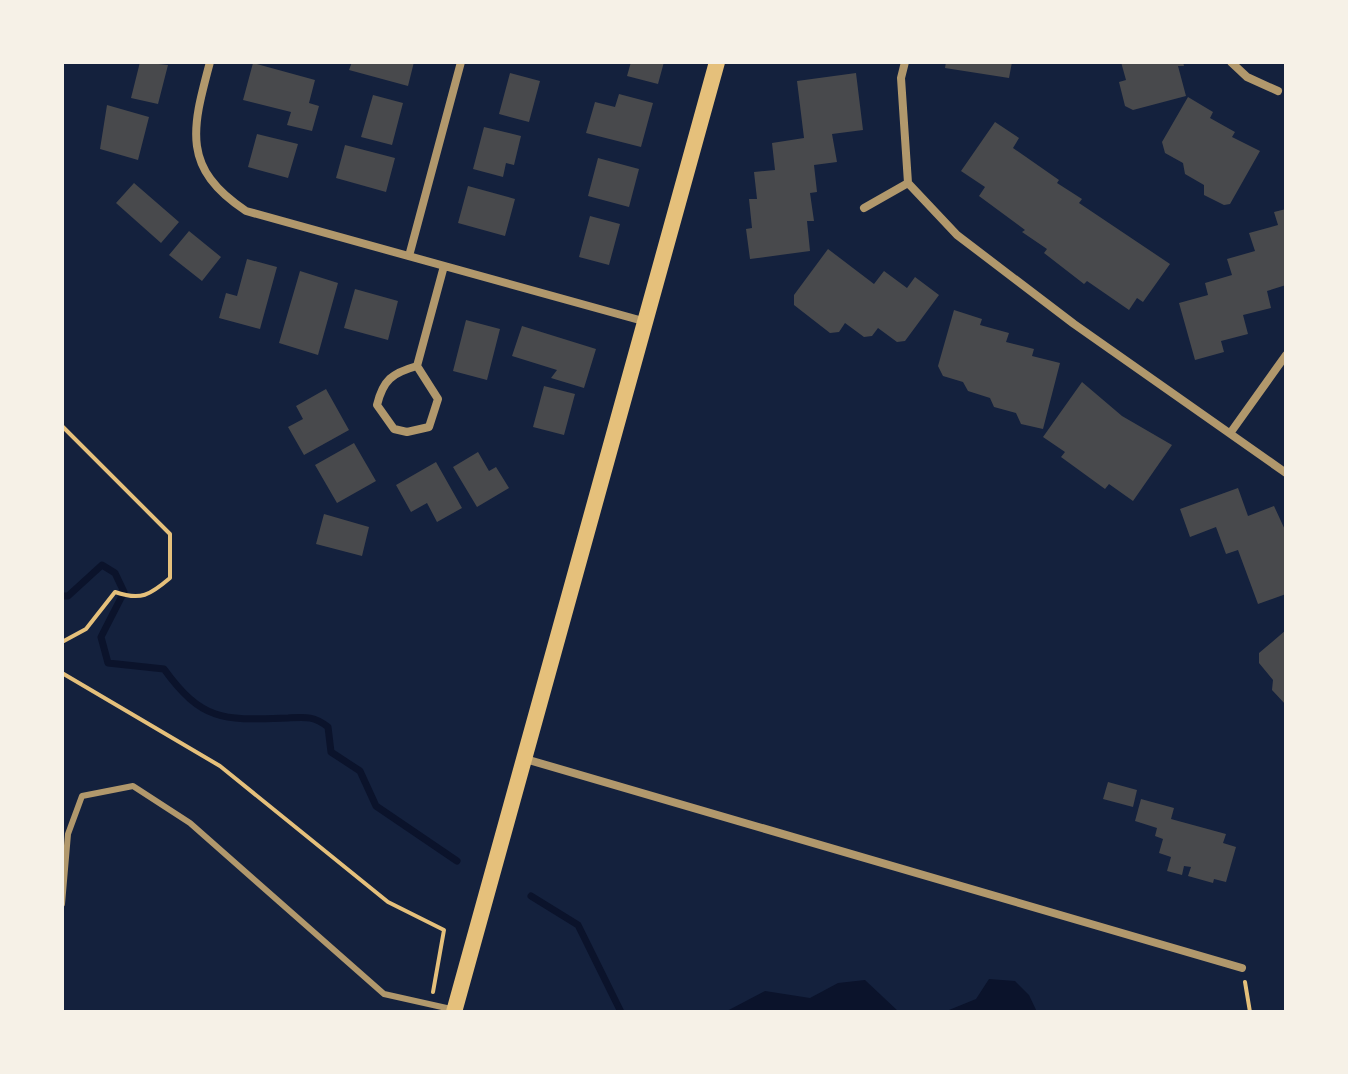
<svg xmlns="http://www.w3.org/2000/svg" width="1348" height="1074" viewBox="0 0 1348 1074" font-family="'Open Sans',sans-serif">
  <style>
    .water { fill: #0b132b }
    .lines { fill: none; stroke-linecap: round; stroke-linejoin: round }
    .stream { stroke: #0b132b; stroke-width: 7 }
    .building { fill: #48494c }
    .path { stroke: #e5c07b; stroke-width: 4 }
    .service { stroke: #b1986c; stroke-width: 6 }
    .minor { stroke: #b1986c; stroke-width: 8 }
    .secondary { stroke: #e5c07b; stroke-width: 16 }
  </style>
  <rect width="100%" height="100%" fill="#14213d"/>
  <!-- water -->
  <path class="water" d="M989 979 1015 981 1029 995 1037 1012H944L976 999Z
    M865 980 899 1012H725L765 991 810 998 838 983Z"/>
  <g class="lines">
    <!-- stream -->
    <path class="stream" d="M62 596H68L102 565 115 573 124 592 101 637 108 663 164 669C203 723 225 720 288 718 306 717 314 716 328 727L331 752 360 771 376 806 457 861
      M531 896 578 925 621 1012"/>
  </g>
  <!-- building -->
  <path class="building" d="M140 62 168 65 158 104 131 98Z
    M352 62H414L408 86 349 70Z
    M631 62H664L658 84 627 76Z
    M946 62H1012L1009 78 945 68Z
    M1121 62H1183L1184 66H1178L1186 96 1133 110 1125 106 1119 82 1126 80Z
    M253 63 315 80 309 103 319 106 312 131 287 125 291 112 243 100Z
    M510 73 540 81 529 122 499 114Z
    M856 73 863 130 832 134 837 162 814 165 817 192 810 193 814 221H807L810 251 750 259 746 229 752 228 749 199H757L754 172 775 170 772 143 804 138 797 81Z
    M619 94 653 103 641 147 586 133 595 102 615 107Z
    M373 95 403 103 392 145 361 137Z
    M1188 97 1213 112 1210 118 1235 132 1232 137 1260 151 1230 204 1224 205 1204 195V185L1185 174 1183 163 1165 153 1162 142Z
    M107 105 149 117 138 160 100 149Z
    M995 122 1019 138 1013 148 1059 180 1057 183 1082 199 1079 203 1170 264 1143 302 1137 298 1129 310 1087 281 1084 284 1044 253 1047 249 1022 232 1025 230 979 196 985 187 961 171Z
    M484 127 521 136 514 165 506 163 503 177 473 169Z
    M257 134 298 144 288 178 248 167Z
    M345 145 395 158 386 192 336 178Z
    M598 158 639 169 629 207 588 196Z
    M134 183 179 222 161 243 116 203Z
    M468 186 515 199 505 236 458 223Z
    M1286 209V285L1267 291 1271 308 1243 315 1248 334 1221 341 1224 352 1195 360 1179 303 1208 295 1205 283 1232 275 1227 259 1255 251 1249 233 1278 225 1274 212Z
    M590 216 620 224 609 265 579 257Z
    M189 231 221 257 202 281 169 255Z
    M828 249 874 284 884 271 907 288 915 277 939 295 905 341 897 342 878 328 872 336 864 337 845 323 839 332 830 333 794 305V295Z
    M247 259 277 267 260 329 219 318 226 293 237 296Z
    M300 271 338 283 318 355 279 343Z
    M355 289 398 301 388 340 344 328Z
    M954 310 982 319 980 325 1009 333 1006 342 1034 349 1032 356 1060 363 1043 429 1021 424 1016 413 994 407 990 398 968 391 963 382 943 376 938 366Z
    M466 320 500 329 487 380 453 371Z
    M522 326 596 349 584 388 551 378 557 370 512 356Z
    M1082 382 1122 416 1172 445 1133 501 1109 484 1105 489 1061 457 1065 452 1043 437Z
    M544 386 575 394 564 435 533 427Z
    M326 389 349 430 304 455 288 427 303 419 296 406Z
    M354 443 376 481 337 503 315 465Z
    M478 452 489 471 496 467 509 488 477 507 453 467Z
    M436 462 462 508 437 522 427 503 411 512 396 485Z
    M1238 488 1248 516 1274 506 1286 532V594L1258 604 1238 550 1226 554 1216 527 1190 537 1180 509Z
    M324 514 369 527 362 556 316 544Z
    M1286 630V705L1272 690 1273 680 1259 663V653Z
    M1108 782 1137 790 1133 807 1103 799Z
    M1141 799 1174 808 1171 819 1226 834 1223 843 1236 847 1226 882 1214 879 1213 883 1188 876 1191 867 1184 866 1182 875 1167 871 1171 857 1159 853 1163 839 1155 836 1157 828 1135 821Z"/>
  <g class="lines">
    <!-- path -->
    <path class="path" d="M62 426 170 534V578C150 595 141 601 115 592L86 629 62 642
      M62 673 220 766 388 902 444 930 433 992
      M1245 982 1250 1012"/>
    <!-- service -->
    <path class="service" d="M62 904 68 834 82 796 133 786 190 823 384 994 451 1009"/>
    <!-- minor -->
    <path class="minor" d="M210 62C192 129 181 168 246 211L643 321
      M905 62 901 78 908 183
      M1231 62 1247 77 1278 91
      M864 208 908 183 957 235 1074 324 1286 473
      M409 256 461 62
      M417 366 438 399 429 427 407 432 394 429 377 405C383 380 392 373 417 366L444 266
      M1231 432 1286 355
      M522 758 1242 968"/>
    <!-- secondary -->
    <path class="secondary" d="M454 1012 717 62"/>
  </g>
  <!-- border -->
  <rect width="1348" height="1074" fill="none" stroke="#f6f1e7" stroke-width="128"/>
</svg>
